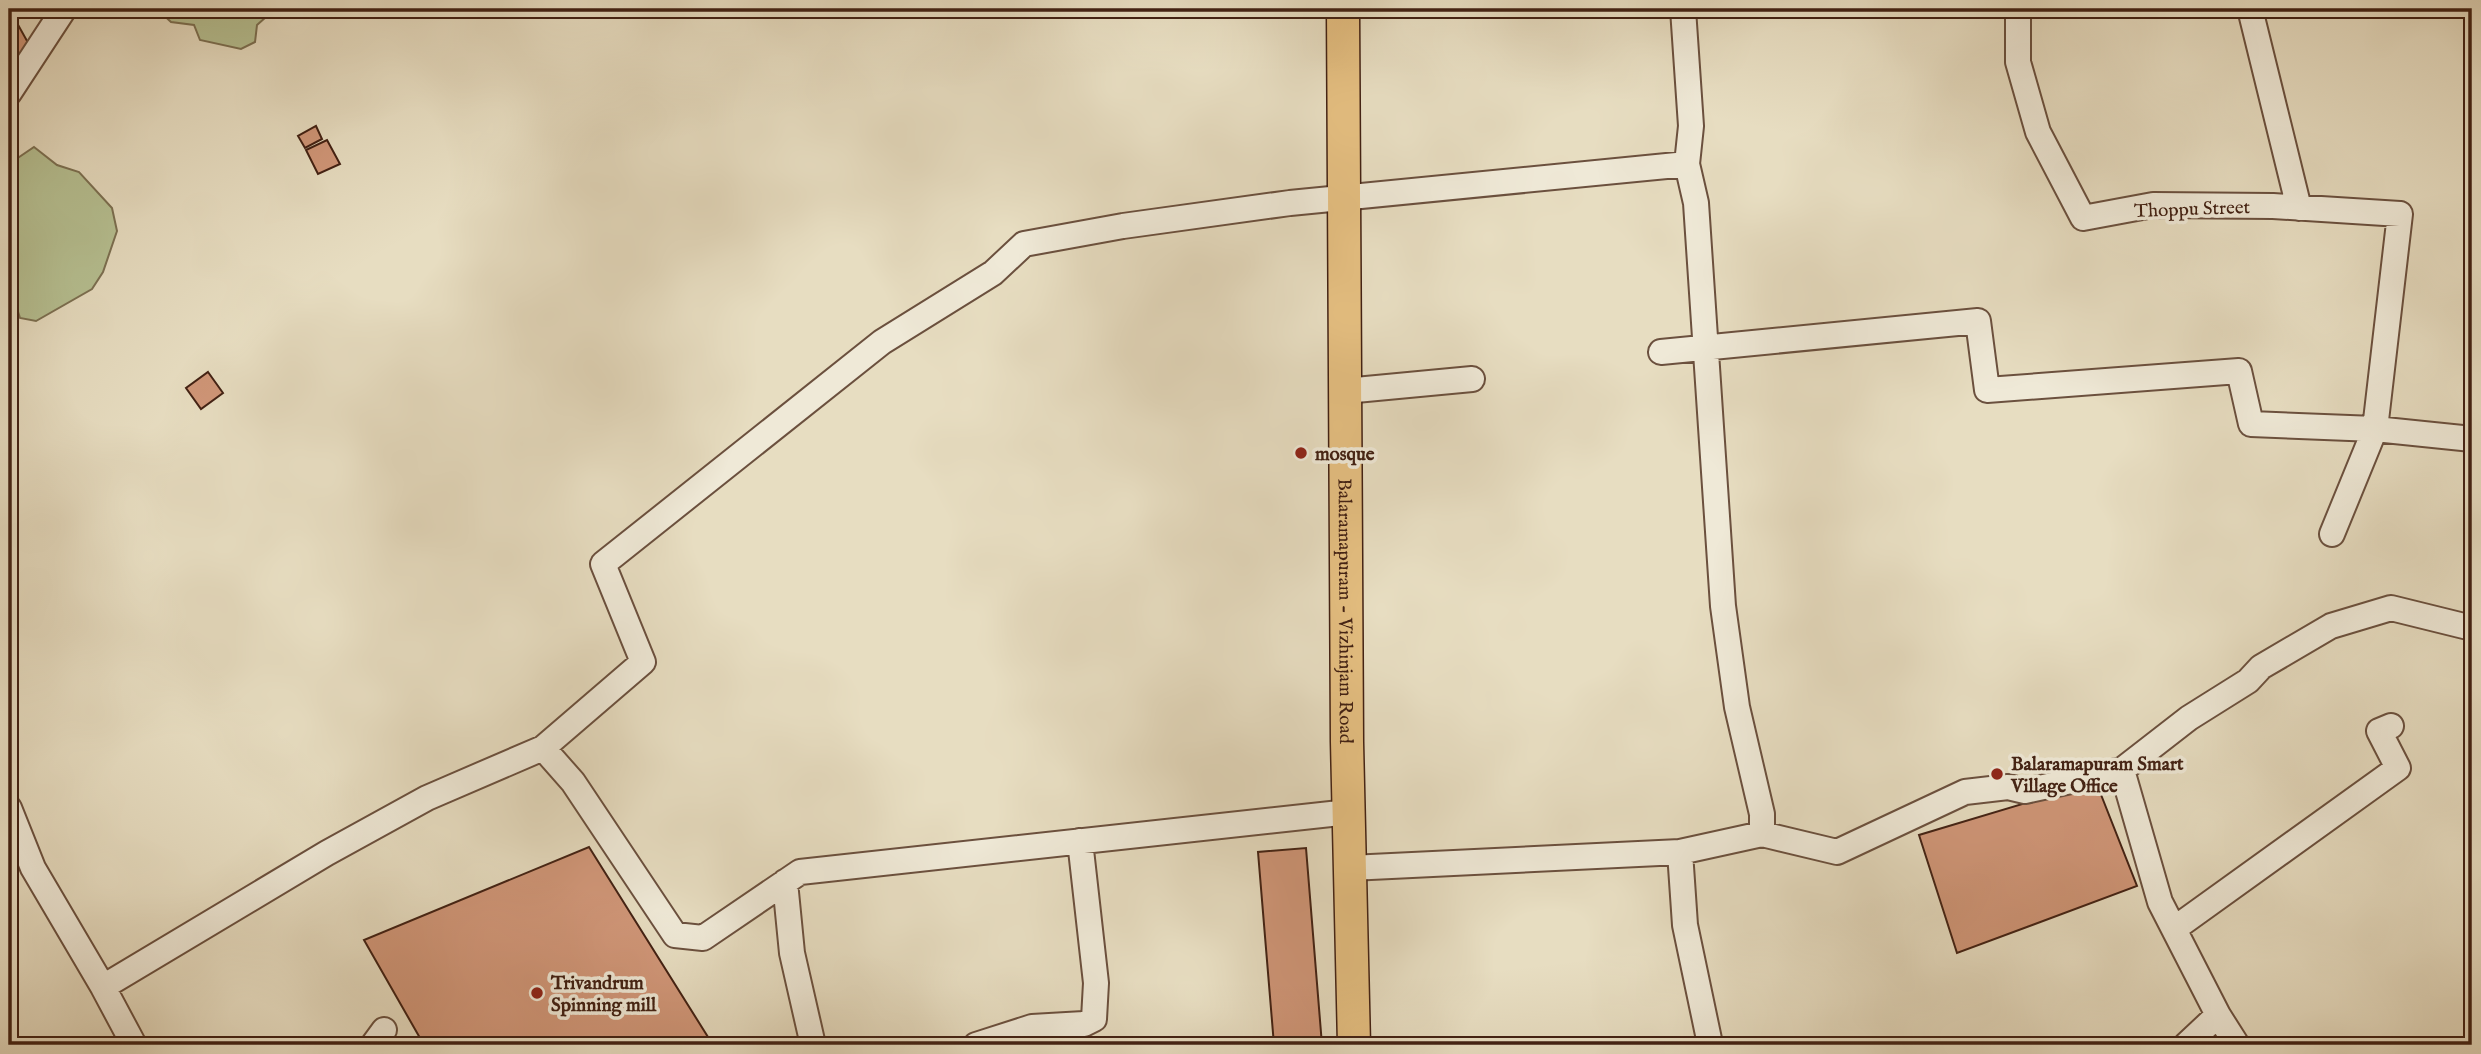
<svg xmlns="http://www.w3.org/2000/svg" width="2481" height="1054" viewBox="0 0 2481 1054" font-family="'IM FELL English',serif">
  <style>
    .green { fill: #b6c092; stroke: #7c7052; stroke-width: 2 }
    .building { fill: #d09678; stroke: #422113; stroke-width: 2 }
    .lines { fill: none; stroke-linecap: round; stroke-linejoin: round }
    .minor-casing { stroke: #6b503e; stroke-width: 28 }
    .major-casing { stroke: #422113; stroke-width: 35 }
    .minor { stroke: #efe9d7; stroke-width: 24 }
    .major { stroke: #e4be80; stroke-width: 32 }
    .poi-dot { fill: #8f2418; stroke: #efe9d7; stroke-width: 2.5 }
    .labels { text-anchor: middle; stroke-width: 7; stroke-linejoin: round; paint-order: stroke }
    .street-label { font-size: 19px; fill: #422113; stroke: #efe9d7 }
    .poi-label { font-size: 19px; font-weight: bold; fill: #422113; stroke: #efe9d7; text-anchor: start }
  </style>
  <rect width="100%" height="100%" fill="#e7ddc1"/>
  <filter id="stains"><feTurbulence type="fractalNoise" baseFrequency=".00286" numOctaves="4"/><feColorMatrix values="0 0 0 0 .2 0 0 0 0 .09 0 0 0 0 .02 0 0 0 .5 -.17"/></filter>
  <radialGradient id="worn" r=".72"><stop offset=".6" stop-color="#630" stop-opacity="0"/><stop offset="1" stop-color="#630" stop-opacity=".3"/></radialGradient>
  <!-- green -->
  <path class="green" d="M157 9H275L257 25 255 42 241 49 200 40 194 25 171 22Z
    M34 147 57 165 79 172 112 208 117 231 103 272 92 289 36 321 20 318 9 283V164Z"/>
  <!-- building -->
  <path class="building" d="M12 14 31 48 15 57 9 46V16Z
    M316 126 322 139 305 148 298 136Z
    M327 140 340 164 318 174 306 150Z
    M208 372 223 393 201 409 186 388Z
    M2096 782 2137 886 1957 953 1919 835Z
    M589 847 713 1045H424L364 940Z
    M1306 848 1322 1045H1274L1258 852Z"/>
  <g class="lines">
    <!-- minor casing -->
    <g class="minor-casing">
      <path id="minor" d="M1683 9 1691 126 1687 164 1696 203 1723 606 1737 707 1762 814V834
        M2250 9 2299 208
        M9 93 64 9
        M1661 352 1978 321 1987 390 2239 371 2251 424 2375 429 2400 214 2273 206 2153 205 2083 218 2038 132 2018 62V9
        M1345 391 1472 379
        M2332 534 2375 429 2472 439
        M543 748 643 662 603 564 882 342 993 273 1024 244 1123 226 1290 203 1687 164
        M2122 770 2160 902 2218 1015 2237 1045
        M9 808 33 868 103 987 327 853 427 798 543 748 573 782 675 935 703 938 800 872 1349 812
        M1680 852 1685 925 1710 1044
        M1350 868 1680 852 1762 834 1837 852 1965 792 2008 787 2025 791 2122 770 2189 718 2248 681 2261 667 2331 626 2391 608 2472 628
        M785 882 792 953 813 1045
        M2174 929 2398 768 2379 731 2391 726
        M103 987 134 1045
        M373 1045 384 1030
        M976 1045 1032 1027 1084 1024 1094 1019 1096 983 1080 841
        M2186 1045 2218 1015"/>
    </g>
    <!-- major casing -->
    <g class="major-casing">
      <g id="major">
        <path id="s1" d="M1343 9 1347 742 1354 1045"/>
      </g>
    </g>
    <!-- minor -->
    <use href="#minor" class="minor"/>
    <!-- major -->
    <use href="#major" class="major"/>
  </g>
  <!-- markers -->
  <g class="poi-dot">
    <circle cx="1301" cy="453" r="7"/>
    <circle cx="1997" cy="774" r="7"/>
    <circle cx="537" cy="993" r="7"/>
  </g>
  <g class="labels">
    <!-- street labels -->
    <g class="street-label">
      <text transform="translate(2192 208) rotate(-2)" y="7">Thoppu Street</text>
      <text dy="7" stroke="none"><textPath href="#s1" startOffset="602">Balaramapuram - Vizhinjam Road</textPath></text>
    </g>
    <!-- poi labels -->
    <g class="poi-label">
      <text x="1315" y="460">mosque</text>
      <text x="2011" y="770">Balaramapuram Smart<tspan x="2011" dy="22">Village Office</tspan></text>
      <text x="551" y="989">Trivandrum<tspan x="551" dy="22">Spinning mill</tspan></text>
    </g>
  </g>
  <!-- margin -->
  <rect width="2481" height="1054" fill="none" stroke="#e7ddc1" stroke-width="35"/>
  <rect x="10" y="10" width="2460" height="1033" fill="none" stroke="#422113" stroke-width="3.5"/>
  <rect x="18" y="18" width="2446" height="1019" fill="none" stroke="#422113" stroke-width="2"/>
  <rect width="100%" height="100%" filter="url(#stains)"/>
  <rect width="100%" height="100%" fill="url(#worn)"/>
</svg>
